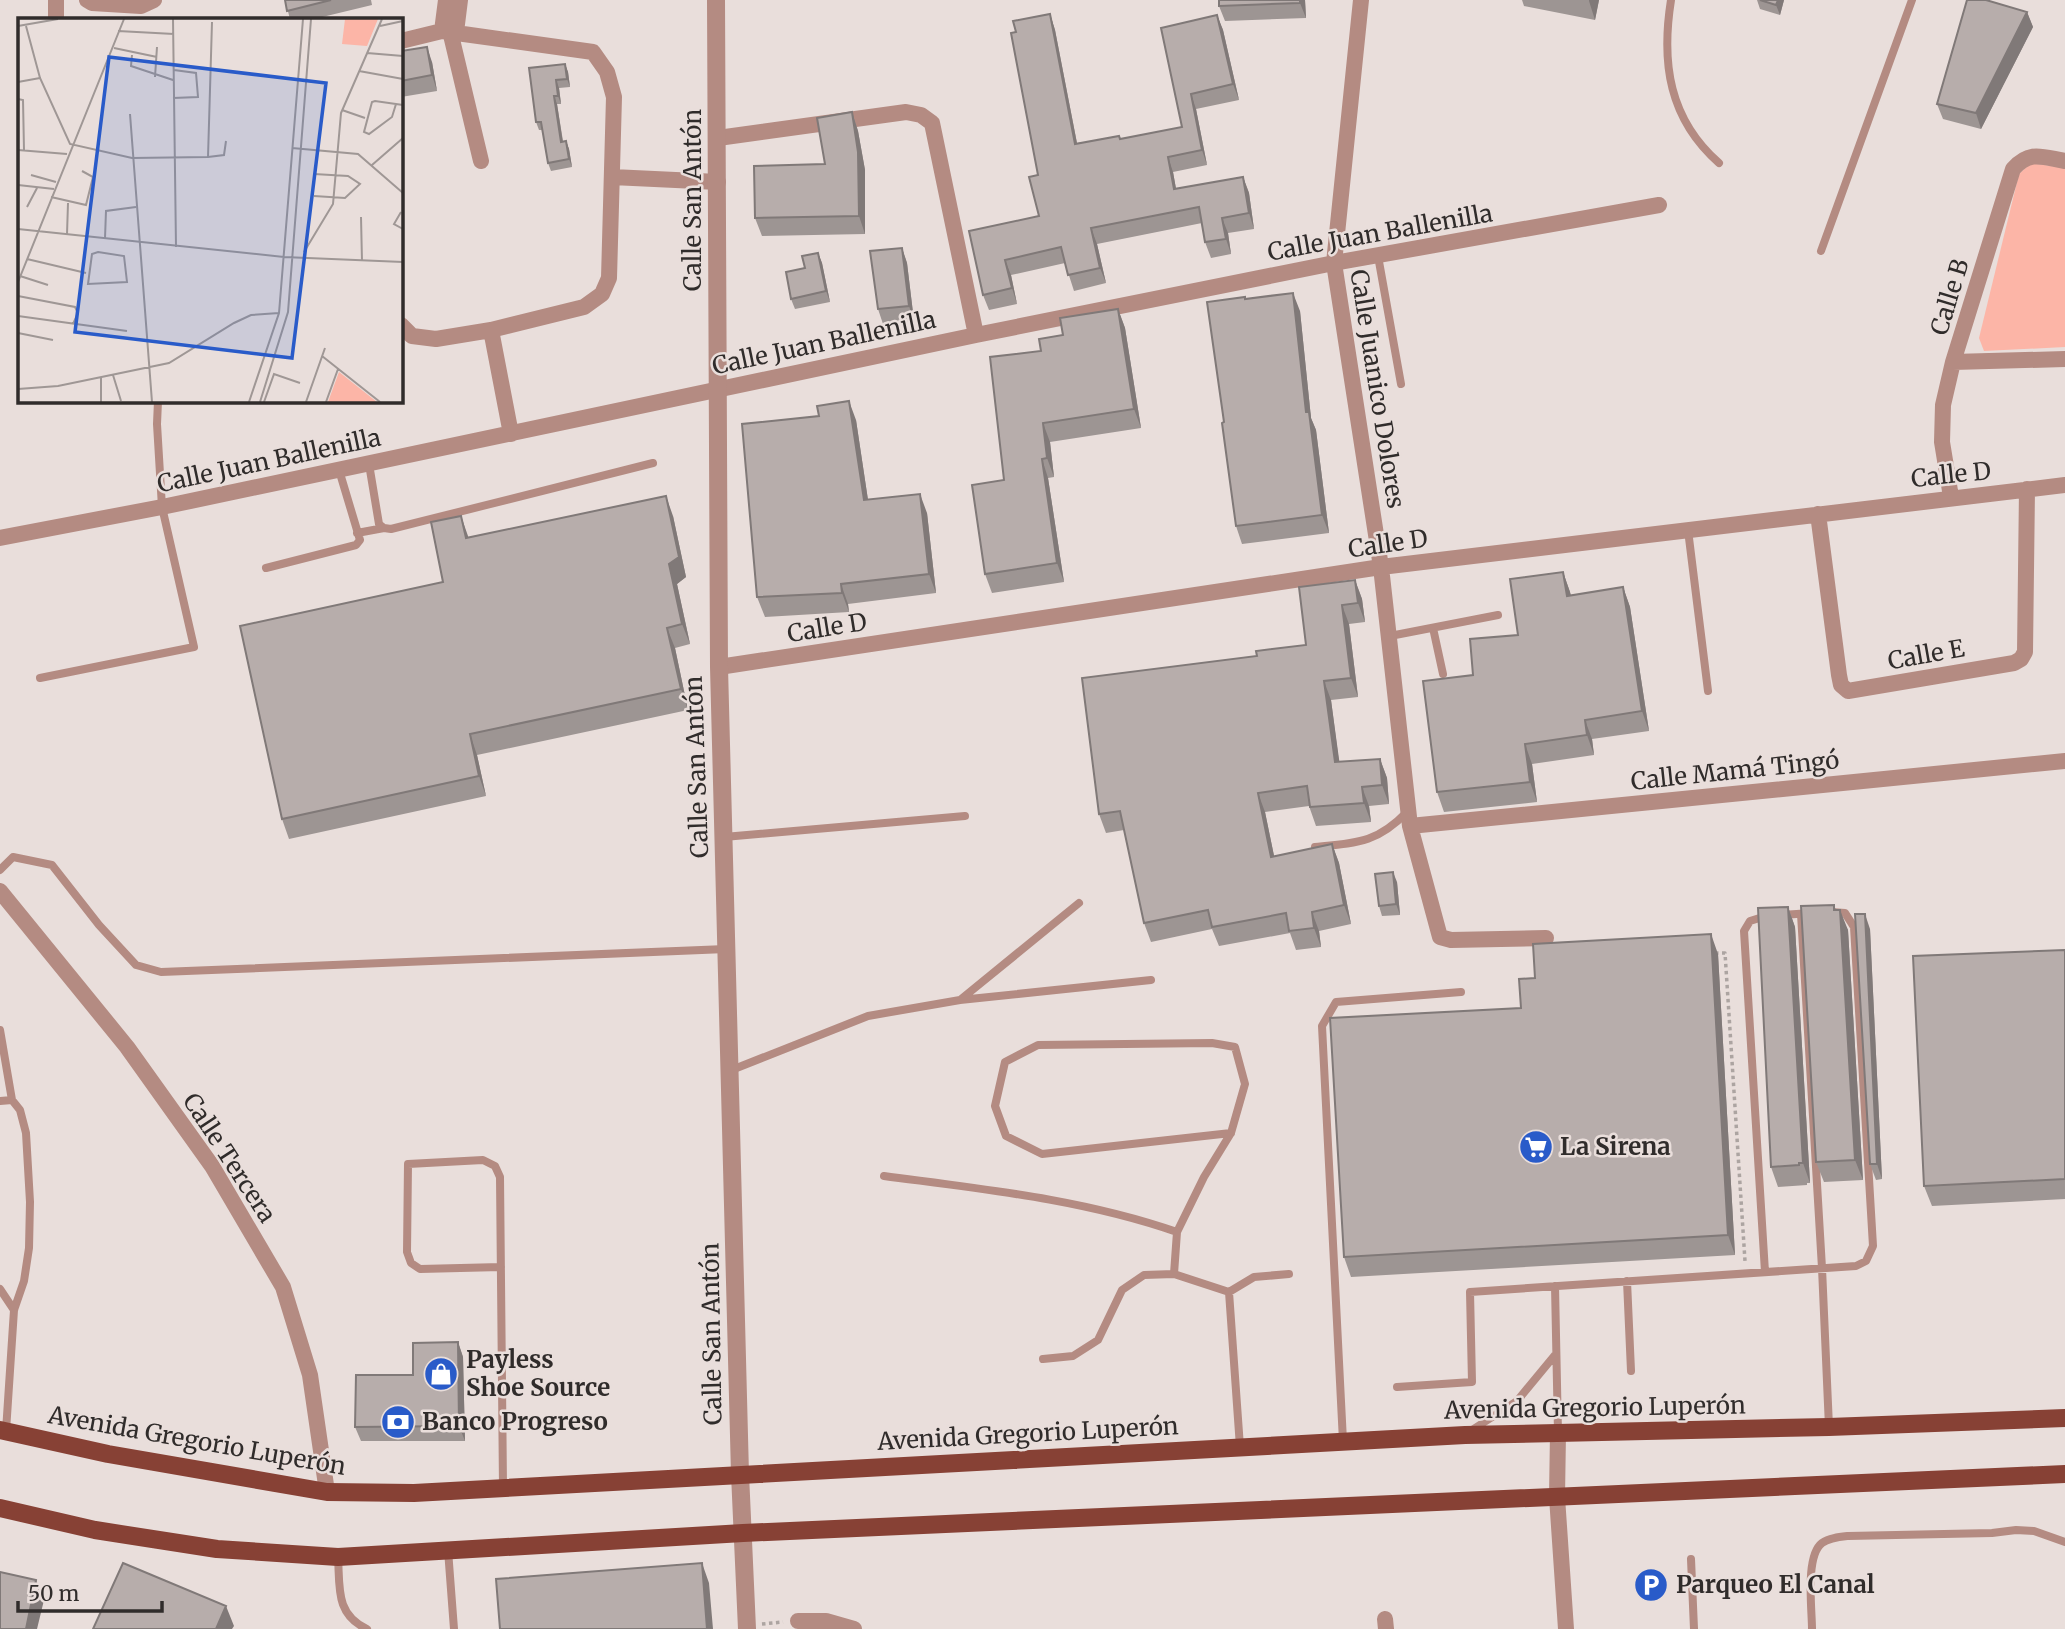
<svg xmlns="http://www.w3.org/2000/svg" width="2065" height="1629" viewBox="0 0 2065 1629" font-family="Merriweather,serif">
  <style>
    .green { fill: #fcb5a7 }
    .lines { fill: none; stroke-linecap: round; stroke-linejoin: round }
    .path { stroke: #aca4a1; stroke-width: 3.5; stroke-dasharray: 3.5 3.5; stroke-linecap: butt }
    .service { stroke: #b48b82; stroke-width: 8 }
    .minor { stroke: #b48b82; stroke-width: 16 }
    .tertiary { stroke: #b48b82; stroke-width: 18 }
    .primary { stroke: #874135; stroke-width: 18 }
    .wall { fill: #9d9593 }
    .shaded-wall { fill: #807978 }
    .building { fill: #b7adab; stroke: #807978; stroke-width: 2 }
    .labels { text-anchor: middle; stroke-width: 5; stroke-linejoin: round; paint-order: stroke }
    .street-label { font-size: 24px; fill: #302c2b; stroke: #e9dedb }
    .poi-label { font-size: 24px; font-weight: bold; fill: #302c2b; stroke: #e9dedb; text-anchor: start }
    .inset-road { fill: none; stroke: #9f9795; stroke-width: 2 }
    .view { fill: #295bc9; fill-opacity: 0.15; stroke: #295bc9; stroke-width: 3.5 }
    .inset-edge { fill: none; stroke: #302c2b; stroke-width: 3.5 }
  </style>
  <rect width="100%" height="100%" fill="#e9dedb"/>
  <!-- green -->
  <path class="green" d="M2031 163 2065 168V347L1984 351 1979 338 2019 174Z"/>
  <g class="lines">
    <!-- path -->
    <path class="path" d="M1715 953H1725L1745 1261
      M762 1624 783 1622"/>
    <!-- service -->
    <path class="service" d="M1671 0C1661 63 1669 119 1719 163
      M1821 251 1912 0
      M1378 256 1401 384
      M369 464 379 524 384 528 391 529 653 463
      M1688 530 1708 691
      M357 533 384 528
      M266 568 356 545 360 540 339 470
      M1433 628 1443 674
      M1390 636 1498 615
      M40 678 194 647 162 507 157 424 158 401
      M724 837 965 816
      M1315 847C1357 843 1377 843 1407 812
      M0 870 13 857 52 865 99 925 136 965 161 972 726 949
      M1801 914 1822 1268 1829 1427
      M1782 915 1811 913
      M960 1000 1079 903
      M0 1030 12 1100 20 1110 26 1133 30 1202 29 1248 24 1281 14 1310 6 1431
      M729 1071 868 1016 960 1000 1151 980
      M0 1101 12 1100
      M884 1176C982 1189 1082 1199 1177 1232L1174 1274
      M1177 1232 1204 1177 1231 1133 1245 1084 1235 1047 1212 1043 1038 1045 1005 1062 995 1106 1006 1136 1042 1154 1231 1133
      M501 1267 420 1269 411 1263 407 1252 408 1164 483 1160 495 1166 500 1177 503 1487
      M1765 1272 1744 931 1750 921 1766 916
      M1627 1281 1631 1371
      M1555 1286 1558 1433
      M0 1289 14 1310
      M1043 1359 1073 1356 1098 1340 1122 1290 1144 1275 1174 1274 1229 1292
      M1397 1387 1472 1382 1470 1292 1856 1266 1866 1261 1873 1246 1854 927 1845 913 1831 912
      M1472 1430 1517 1401 1555 1355
      M1343 1441 1322 1026 1336 1002 1461 992
      M1240 1447 1229 1292 1254 1277 1289 1274
      M448 1550 454 1629
      M338 1557C340 1587 335 1614 367 1629
      M1691 1559 1694 1629
      M1812 1629C1812 1609 1805 1556 1822 1543 1829 1538 1839 1537 1848 1536L1992 1533 2016 1530 2034 1531 2065 1542"/>
    <!-- minor -->
    <path class="minor" d="M87 0 92 3 141 6 154 0
      M1361 0 1334 263 1381 567 1410 826 1440 937 1451 940 1546 938
      M56 19V0
      M442 31 446 0
      M450 31 481 161
      M456 32 460 0
      M401 41 442 31 593 52 607 72 614 97 609 278 602 294 584 307 491 330 436 339 412 336 401 325
      M718 138 906 112 921 115 932 123 976 335
      M612 177 718 182
      M491 330 511 434
      M1953 362 2065 359
      M1951 497 1942 442 1943 405 1953 362 2013 169C2030 150 2042 157 2065 161
      M1818 514 1839 675 1841 685 1848 691 2014 663 2021 659 2025 652 2027 489
      M0 538 162 507 976 335 1334 263 1659 205
      M719 667 1381 567 2065 485
      M1410 826 2065 761
      M0 891 127 1047 212 1166 283 1287 310 1375 327 1492
      M1558 1433 1557 1497 1566 1629
      M1385 1619 1386 1629
      M798 1621H826L854 1629"/>
    <!-- tertiary -->
    <path class="tertiary" d="M716 0 719 667 740 1474 747 1629"/>
    <!-- primary -->
    <path class="primary" d="M0 1430 108 1454 327 1492 414 1493 1465 1435 1829 1427 2065 1418
      M0 1508 95 1530 217 1549 338 1557 743 1533 2065 1474"/>
  </g>
  <!-- wall -->
  <path class="wall" d="M285 0H371L372 5 314 19H290Z
    M1219 0H1305L1306 18 1225 21 1219 6Z
    M1522 0H1599L1595 20 1524 6Z
    M1757 0H1784L1780 15 1760 9Z
    M2027 12 2033 27 1981 129 1943 119 1937 104Z
    M1050 14 1055 30 1077 143 1120 139 1182 127 1161 28 1217 15 1223 30 1239 100 1196 109 1207 165 1173 172 1176 189 1243 177 1249 193 1254 229 1228 233 1231 254 1211 258 1205 242 1202 223 1097 244 1106 283 1074 291 1065 263 1011 275 1017 304 989 310 983 295 969 231 1039 216 1038 175 1016 32Z
    M401 51 432 62 437 91 401 97Z
    M565 64 568 72 570 87 559 88 561 104H557L563 141H566L569 149 572 167 551 171 548 163 542 130H539L536 122Z
    M852 112 858 131 865 170V234L762 236 755 218 825 164Z
    M902 248 907 263 914 321 883 324 878 309Z
    M818 253 822 263 830 302 795 309 791 299 805 268Z
    M1246 299 1300 311 1311 418 1316 430 1329 533 1242 544 1236 526 1224 422Z
    M1118 309 1125 328 1141 428 1050 442 1054 477 1048 478 1064 582 992 593 985 574 1041 351 1063 335Z
    M856 420 868 500 927 513 936 593 848 604 849 612 765 617 757 597Z
    M673 516 686 577 677 584 690 644 675 648 688 710 477 755 486 796 289 839 282 819 443 582 469 538Z
    M1563 572 1571 595 1623 587 1630 607 1649 731 1592 739 1594 755 1532 764 1537 802 1444 812 1437 792 1473 675 1518 635Z
    M1355 580 1362 599 1365 622 1349 624 1358 697 1331 700 1339 762 1380 759 1387 778 1389 804 1369 806 1371 822 1316 826 1309 806 1265 812 1274 856 1332 844 1339 863 1351 924 1319 931 1321 947 1296 950 1290 933 1219 946 1212 929 1151 942 1144 923 1124 830 1106 833 1099 814 1257 656 1306 645Z
    M1397 882 1400 915 1382 916 1379 906Z
    M1788 907 1795 927 1810 1183H1807V1185L1778 1187 1771 1167Z
    M1836 910 1848 930 1863 1180 1824 1182 1816 1162Z
    M1870 929 1882 1179 1876 1180 1870 1164Z
    M2065 950V1199L1932 1206 1924 1186Z
    M1718 954 1735 1255 1351 1277 1344 1257 1521 1008 1535 978Z
    M458 1342 463 1357 465 1441H361L355 1427 413 1375Z"/>
  <!-- shaded-wall -->
  <path class="shaded-wall" d="M1300 0H1305L1306 18 1300 3Z
    M1589 0H1599L1595 20 1589 1Z
    M1778 0H1784L1780 15 1776 5Z
    M2027 12 2033 27 1981 129 1976 113Z
    M1050 14 1055 30 1080 159 1075 144Z
    M1217 15 1223 30 1239 100 1233 84Z
    M427 47 432 62 437 91 432 75Z
    M565 64 568 72 570 87 567 79Z
    M556 80 559 88 561 104 558 96Z
    M1191 94 1196 109 1207 165 1202 150Z
    M554 96 557 104 564 150 561 142Z
    M852 112 858 131 865 170V234L859 216Z
    M566 141 569 149 572 167 569 159Z
    M1168 157 1173 172 1179 205 1174 189Z
    M1243 177 1249 193 1254 229 1249 213Z
    M1222 218 1228 233 1231 254 1226 239Z
    M1091 228 1097 244 1106 283 1100 268Z
    M902 248 907 263 914 321 909 306Z
    M818 253 822 263 830 302 826 291Z
    M1005 260 1011 275 1017 304 1012 288Z
    M1293 293 1300 311 1311 418 1316 430 1329 533 1322 515 1306 412Z
    M1118 309 1125 328 1141 428 1134 409Z
    M849 401 856 420 871 520 864 500Z
    M1043 423 1050 442 1054 477 1047 458Z
    M1042 459 1048 478 1064 582 1057 563Z
    M920 494 927 513 936 593 929 574Z
    M666 496 673 516 686 577 677 584 690 644 682 624 669 564Z
    M461 516 468 536 473 559 466 538Z
    M1563 572 1570 592 1574 615 1567 596Z
    M1355 580 1362 599 1365 622 1358 603Z
    M841 584 848 604 849 612 842 593Z
    M1623 587 1630 607 1649 731 1642 711Z
    M1342 605 1349 624 1358 697 1351 678Z
    M667 628 675 648 688 710 681 689Z
    M1324 681 1331 700 1342 781 1335 762Z
    M1585 720 1592 739 1594 755 1587 735Z
    M470 734 477 755 486 796 479 776Z
    M1525 744 1532 764 1537 802 1530 782Z
    M1380 759 1387 778 1389 804 1382 785Z
    M1362 787 1369 806 1371 822 1364 803Z
    M1258 793 1265 812 1278 875 1271 857Z
    M1332 844 1339 863 1351 924 1344 905Z
    M1393 872 1397 882 1400 915 1396 904Z
    M1834 905 1841 924 1840 910 1848 930 1863 1180 1855 1160Z
    M1788 907 1795 927 1810 1183 1803 1163Z
    M1312 912 1319 931 1321 947 1314 928Z
    M1865 914 1870 929 1882 1179 1877 1164Z
    M1711 934 1718 954 1735 1255 1728 1235Z
    M458 1342 463 1357 465 1441 459 1426Z
    M702 1563 709 1583 713 1629H707Z
    M36 1580 44 1600 37 1629H26Z
    M226 1606 234 1626 232 1629H216Z"/>
  <!-- building -->
  <path class="building" d="M285 0H331L287 11Z
    M1219 0H1300V3L1219 6Z
    M1760 0H1778L1776 5Z
    M1967 0H1986L2027 12 1976 113 1937 104Z
    M1050 14 1075 144 1119 136 1120 139 1182 127 1161 28 1217 15 1233 84 1191 94 1202 150 1168 157 1174 189 1243 177 1249 213 1222 218 1226 239 1205 242 1199 207 1091 228 1100 268 1068 275 1061 247 1005 260 1012 288 983 295 969 231 1039 216 1029 177 1038 175 1011 33 1016 32 1013 21Z
    M427 47 432 75 401 81V51Z
    M565 64 567 79 556 80 558 96H554L561 142 566 141 569 159 548 163 541 122H536L529 68Z
    M852 112 858 152 859 216 755 218 754 166 825 164 817 118Z
    M902 248 909 306 878 309 870 251Z
    M818 253 826 291 791 299 786 272 805 268 802 256Z
    M1293 293 1306 412H1309L1322 515 1236 526 1222 423 1224 422 1207 302 1245 297V299Z
    M1118 309 1134 409 1043 423 1047 458 1042 459 1057 563 985 574 972 485 1004 480 990 357 1041 351 1039 339 1063 335 1060 318Z
    M849 401 864 500 920 494 929 574 841 584 842 593 757 597 742 424 819 416 817 406Z
    M666 496 679 557 669 564 682 624 667 628 681 689 470 734 479 776 282 819 240 626 443 582 431 522 461 516 466 538Z
    M1563 572 1567 596 1623 587 1642 711 1585 720 1587 735 1525 744 1530 782 1437 792 1423 681 1473 675 1470 639 1518 635 1510 579Z
    M1355 580 1358 603 1342 605 1351 678 1324 681 1335 762 1380 759 1382 785 1362 787 1364 803 1310 807 1307 786 1258 793 1271 857 1332 844 1344 905 1312 912 1314 928 1289 931 1286 913 1212 927 1208 910 1144 923 1120 811 1099 814 1082 678 1257 656 1256 651 1306 645 1299 587Z
    M1393 872 1396 904 1379 906 1375 874Z
    M1834 905V910H1840L1855 1160 1816 1162 1801 906Z
    M1788 907 1803 1163H1799V1165L1771 1167 1758 908Z
    M1855 914H1865L1877 1164H1870Z
    M1711 934 1728 1235 1344 1257 1330 1018 1521 1008 1519 979 1535 978 1533 944Z
    M2065 950V1179L1924 1186 1913 956Z
    M458 1342 459 1426 355 1427 356 1375H413V1343Z
    M123 1563 226 1606 216 1629H93Z
    M702 1563 707 1629H500L496 1579Z
    M0 1572 36 1580 26 1629H0Z"/>
  <!-- icons -->
  <defs>
    <g id="supermarket-disc" transform="scale(1.75)"><circle r="9.5" fill="#295bc9" stroke="#e9dedb"/><path d="M-6-5.5h2.5l.6 2H6L4.5 2H-2.5L-4.4-4H-6ZM-1.5 3.2a1.3 1.3 0 1 0 .1 0ZM3 3.2a1.3 1.3 0 1 0 .1 0Z" fill="#fff"/></g>
    <g id="shop-disc" transform="scale(1.75)"><circle r="9.5" fill="#295bc9" stroke="#e9dedb"/><path d="M-5-2.5h2.3a2.7 3.5 0 0 1 5.4 0H5L5.5 6h-11ZM-1.5-2.5h3a1.5 2.3 0 0 0-3 0Z" fill="#fff"/></g>
    <g id="bank-disc" transform="scale(1.75)"><circle r="9.5" fill="#295bc9" stroke="#e9dedb"/><path d="M-6-4H6V4H-6ZM0-2.3a2.3 2.3 0 1 0 0 4.6a2.3 2.3 0 1 0 0-4.6Z" fill="#fff"/></g>
    <g id="parking-disc" transform="scale(1.75)"><circle r="9.5" fill="#295bc9" stroke="#e9dedb"/><path d="M-3.5-5.5H1a3.5 3.5 0 0 1 0 7H-1V5.5H-3.5ZM-1-3.4V-.6H.8a1.4 1.4 0 0 0 0-2.8Z" fill="#fff"/></g>
  </defs>
  <g fill-rule="evenodd">
    <use href="#supermarket-disc" x="1536" y="1147"/>
    <use href="#shop-disc" x="441" y="1374"/>
    <use href="#bank-disc" x="398" y="1422"/>
    <use href="#parking-disc" x="1651" y="1585"/>
  </g>
  <g class="labels">
    <!-- street labels -->
    <g class="street-label">
      <text transform="translate(693 200) rotate(-90)" y="8">Calle San Antón</text>
      <text transform="translate(1380 233) rotate(-10)" y="8">Calle Juan Ballenilla</text>
      <text transform="translate(1950 297) rotate(-73)" y="8">Calle B</text>
      <text transform="translate(824 343) rotate(-12)" y="8">Calle Juan Ballenilla</text>
      <text transform="translate(1377 389) rotate(81)" y="8">Calle Juanico Dolores</text>
      <text transform="translate(269 461) rotate(-12)" y="8">Calle Juan Ballenilla</text>
      <text transform="translate(1951 475) rotate(-6)" y="8">Calle D</text>
      <text transform="translate(1388 544) rotate(-8)" y="8">Calle D</text>
      <text transform="translate(827 628) rotate(-9)" y="8">Calle D</text>
      <text transform="translate(1926 655) rotate(-10)" y="8">Calle E</text>
      <text transform="translate(697 767) rotate(-92)" y="8">Calle San Antón</text>
      <text transform="translate(1735 771) rotate(-6)" y="8">Calle Mamá Tingó</text>
      <text transform="translate(229 1158) rotate(57)" y="8">Calle Tercera</text>
      <text transform="translate(712 1334) rotate(-91)" y="8">Calle San Antón</text>
      <text transform="translate(1595 1408) rotate(-1)" y="8">Avenida Gregorio Luperón</text>
      <text transform="translate(1028 1434) rotate(-3)" y="8">Avenida Gregorio Luperón</text>
      <text transform="translate(197 1441) rotate(10)" y="8">Avenida Gregorio Luperón</text>
    </g>
    <!-- poi labels -->
    <g class="poi-label">
      <text x="1560" y="1155">La Sirena</text>
      <text x="466" y="1368">Payless<tspan x="466" dy="28">Shoe Source</tspan></text>
      <text x="422" y="1430">Banco Progreso</text>
      <text x="1676" y="1593">Parqueo El Canal</text>
    </g>
  </g>
  <!-- overview -->
  <g transform="translate(18 18)">
    <rect width="385" height="385" fill="#e9dedb"/>
    <path d="M327 1H360L349 28 324 26ZM321 354 359 384H310Z" fill="#fcb5a7"/>
    <path class="inset-road" d="M155 1 158 229M0 8 40 1M8 8 22 60 52 126 114 140 190 139 206 137 208 123M362 8 385 3M100 13 156 16M96 30 139 39M349 35 385 38M114 37 113 48 155 62M341 53 385 61M137 59 139 29M0 64 22 60M155 80 180 79 178 55 156 52M0 81 5 82 6 132M378 86 374 99 351 116 346 114 354 84 357 83 385 87M324 92 347 100M112 96 134 384M274 130 340 136 385 175M0 132 49 136M190 139 194 4M354 147 385 120M13 157 38 164M0 167 36 171M296 178 327 180 342 166 330 158 296 156M33 179 68 187 75 159 64 153M9 189 19 170M383 194 376 206 385 211M343 199 344 243M0 211 266 239 385 244M49 216 50 185M87 220 88 193 118 189M80 234 106 238 109 264 70 266 74 236ZM286 234 315 186 323 95 364 1M9 241 68 255M2 258 30 267M0 264 106 1M0 278 57 289 60 295 55 306M0 298 109 313M0 315 35 322M304 338 362 384M95 357 103 383M83 359V384M0 371 40 368 151 345 216 305 233 297 261 295M231 384 261 295 285 1M242 384 270 294 293 1M246 384 256 356 282 365M288 384 307 330M308 384 320 351"/>
    <path class="view" d="M91 39 308 65 274 340 57 314Z"/>
    <rect width="385" height="385" class="inset-edge"/>
  </g>
  <!-- scale -->
  <path d="M18 1601v10h144v-10" fill="none" stroke="#302c2b" stroke-width="3.5"/>
  <text x="28" y="1601" font-size="21" fill="#302c2b" stroke="#e9dedb" stroke-width="5" paint-order="stroke">50 m</text>
</svg>
